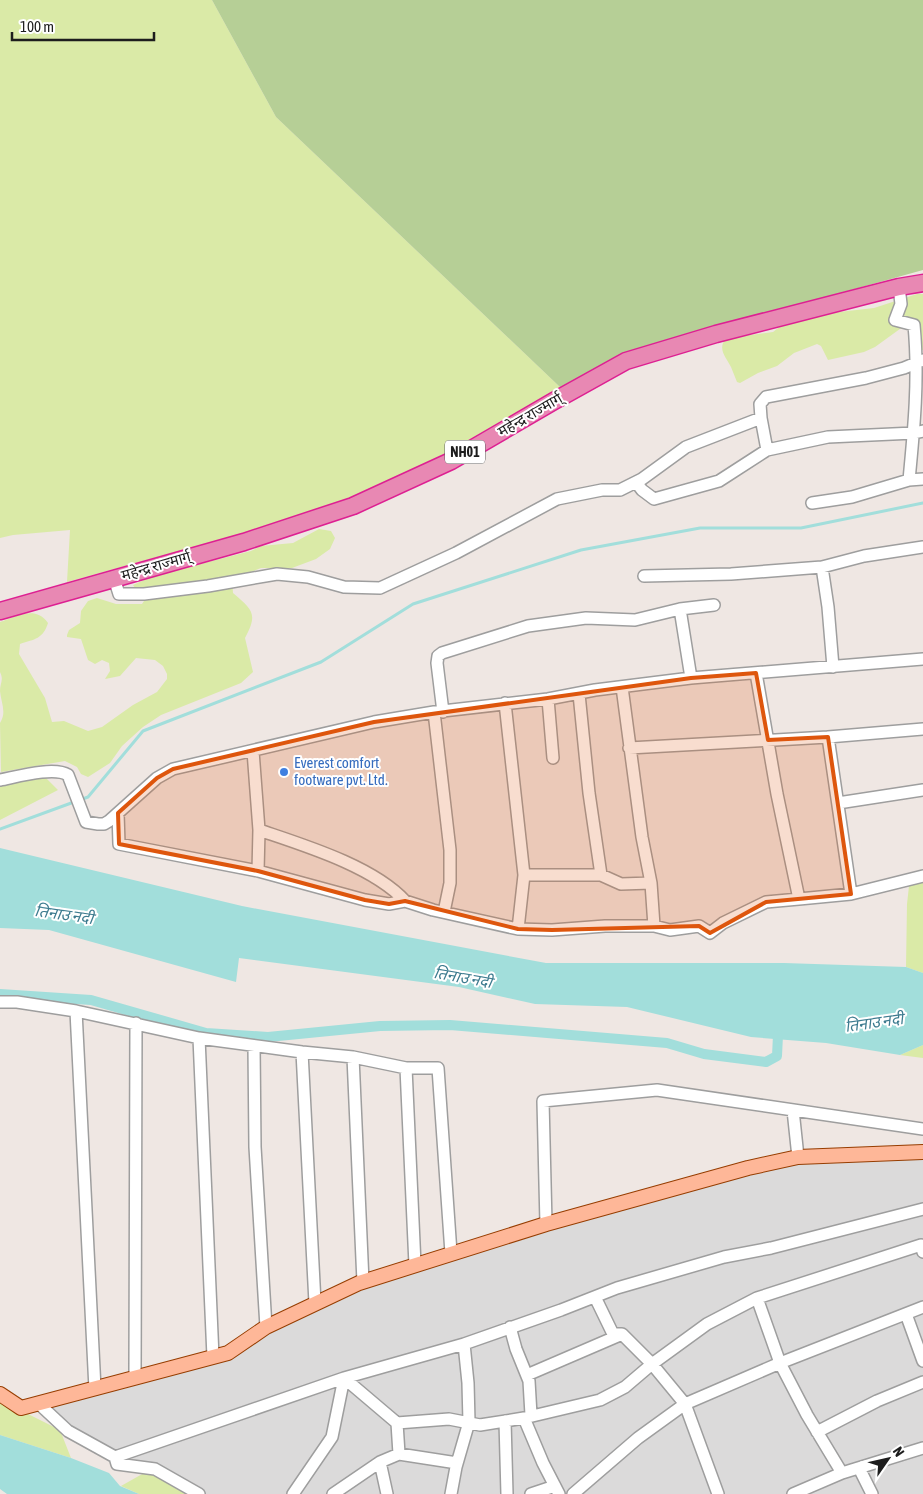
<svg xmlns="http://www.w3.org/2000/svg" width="923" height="1494" viewBox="0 0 923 1494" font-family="'Asap Condensed','Noto Sans Devanagari',sans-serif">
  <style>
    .residential { fill: #dbdada }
    .grass { fill: #daeaa7 }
    .forest { fill: #b6cf96 }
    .water { fill: #a2dedb }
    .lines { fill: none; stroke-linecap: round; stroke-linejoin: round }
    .stream { stroke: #a2dedb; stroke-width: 3 }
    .canal { stroke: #a2dedb; stroke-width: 10 }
    .minor-casing { stroke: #9e9e9e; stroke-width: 14 }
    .major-casing { stroke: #963d00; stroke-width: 16 }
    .highway-casing { stroke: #dd2092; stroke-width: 19 }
    .minor { stroke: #fff; stroke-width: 11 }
    .major { stroke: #feb798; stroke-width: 14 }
    .highway { stroke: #e888b3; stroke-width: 16 }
    .marked { fill: #de560d; fill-opacity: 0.2; stroke: #de560d; stroke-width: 4; stroke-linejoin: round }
    .shop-dot { fill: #3f7fe0; stroke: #fff; stroke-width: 2 }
    .labels { text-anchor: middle; stroke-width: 4; stroke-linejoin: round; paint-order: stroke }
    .shield { fill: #fff; stroke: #616161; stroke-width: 1 }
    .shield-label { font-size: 14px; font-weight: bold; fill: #1d1d1d }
    .street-label { font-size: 15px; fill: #1d1d1d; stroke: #fff }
    .shop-label { font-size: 15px; fill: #366cbe; stroke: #fff; text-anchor: start }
    .water-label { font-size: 16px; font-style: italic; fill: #3d7b8f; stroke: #fff }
  </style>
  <rect width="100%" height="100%" fill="#efe7e3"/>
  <!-- residential -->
  <path class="residential" d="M923 1155V1494H195L117 1464 38 1403 228 1353 363 1282 798 1157Z"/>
  <!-- grass -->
  <path class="grass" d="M0 0H212L276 117 561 388 514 417 420 468 320 512 67 582 70 530 13 535 0 538Z
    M917 294H923V350H922L915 330 904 326 875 347 864 352 828 360 821 346 817 344 794 353 777 366 758 373 740 383 737 382C735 377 733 372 731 367 726 357 717 349 726 338L773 332 786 322 839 312 874 308Z
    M319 529 331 531 335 538 330 549 316 559 292 568H261L232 579 233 593C253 610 258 614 245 638L253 672 241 683 161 715 143 727 122 746 110 763 88 777 81 774 77 767 65 761 1 772 0 723C7 712 1 703 0 691 0 683 4 680 0 672V622C17 616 36 605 48 623 43 639 35 639 20 644L19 654 45 698 52 722 64 721 88 731 102 727 133 705 157 692 167 679V674L163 666 155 660 136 658 120 676 105 679 110 671 109 663 102 660 95 664 88 660 81 639 67 637V635L69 630 80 623 81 611 88 601 97 598 116 604H142L144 601C143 595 136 590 133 585L153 576 251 551 261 546 293 543Z
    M44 776 58 790 0 820V784Z
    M923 881V973L906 967 907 904 909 886Z
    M923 1045V1058L900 1055Z
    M0 1400 60 1430 71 1458 0 1435Z
    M144 1473 163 1477 190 1494H139L121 1486Z"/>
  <!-- forest -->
  <path class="forest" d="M212 0H923V270L693 334 628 355 561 388 276 117Z"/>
  <!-- water -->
  <path class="water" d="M0 848 242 906 546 963H784L906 967 923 973V1045L900 1055 826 1043 751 1037 627 1007 535 1004 459 987 239 958 236 982 49 930 0 928Z
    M0 1435 71 1458 109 1473 120 1486 139 1494H7L0 1489Z"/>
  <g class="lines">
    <!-- stream -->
    <path class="stream" d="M80 800 88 797 143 731 321 662 413 604 581 550 700 528H801L923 503
      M0 829 74 802"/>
    <!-- canal -->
    <path class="canal" d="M0 994 91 1000 206 1033 268 1037 380 1026 450 1025 667 1043 704 1054 766 1062 777 1056 778 1035"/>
    <!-- minor casing -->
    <g class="minor-casing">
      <path id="minor" d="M899 287 901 304 895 320 914 325C919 377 914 429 909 480
        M767 450 761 418 760 404 766 397 866 378 904 368 923 360
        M636 482 642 490 654 499 719 481 767 450 828 437 914 433 923 431
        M812 503 852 497 909 480 923 479
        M822 567 828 607 833 667
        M644 576 731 574 822 567 864 556 923 547
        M114 578 119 594H144L208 586 277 574 308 577 344 587 380 588 456 553 557 499 602 490H620L642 479 686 447 761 418
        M680 609 691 678
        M756 673 777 794 799 899 851 894 923 876
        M622 687 642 837 651 883 654 926
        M579 694 589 793 601 875
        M548 699 553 758
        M505 703 524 875 518 929
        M434 712 450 850V883L444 912
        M443 712 437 663 438 656 442 653 528 626 586 618 635 620 680 609 714 605
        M828 737 851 894
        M629 748 828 737 923 729
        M253 751 259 830 258 871
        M0 780C16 777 54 766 68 775L86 822 98 824H104L109 821 157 778 173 769 374 722 434 712 548 699 595 690 691 678 923 659
        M838 803 923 790
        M118 813 119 844 258 871 365 900 389 904 405 901 433 910 518 929 552 930 605 926H654L670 930 699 926 710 933 723 923 766 902 799 899
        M259 830C303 845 373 866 405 901
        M524 875H601L621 884 651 883
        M0 1002H17L76 1011 199 1038 302 1052 353 1057 406 1068H438L451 1253
        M76 1011 95 1389
        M199 1038 213 1357
        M254 1046 255 1147 266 1327
        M302 1052 315 1303
        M353 1057 363 1282
        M406 1068 415 1265
        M793 1110 798 1157
        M546 1224 543 1101 657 1090 923 1129
        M595 1297 613 1334H622L652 1364 707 1324 757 1298
        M906 1314 923 1361
        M510 1327 516 1349 529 1381 531 1415
        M527 1375 620 1335
        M135 1377 136 1023
        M344 1378 397 1423 449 1419 480 1425 524 1418 600 1400 625 1387 652 1364 685 1404 718 1494
        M38 1403 68 1431 115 1457 117 1464 155 1469 199 1494
        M524 1418 543 1463 559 1494
        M505 1421 507 1494
        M397 1423 399 1454
        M817 1432 877 1401 923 1382
        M115 1457 344 1378 464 1344 561 1310 617 1288 724 1257 771 1248 923 1209
        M380 1462 387 1494
        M859 1468 872 1494
        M842 1473 807 1415 780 1363 757 1298 921 1245 923 1252
        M293 1494 332 1437 344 1378
        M333 1494 380 1462 399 1454 457 1463
        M451 1494 456 1467 469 1422 468 1383 464 1344
        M531 1494 555 1486
        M573 1494 638 1438 685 1404 780 1363 923 1307
        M793 1494 842 1473 923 1448"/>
    </g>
    <!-- major casing -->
    <g class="major-casing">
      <path id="major" d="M0 1394 21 1408 228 1353 266 1327 359 1283 546 1224 748 1168 798 1157 923 1152"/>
    </g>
    <!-- highway casing -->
    <g class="highway-casing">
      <path id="highway" d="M0 611 244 542 353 506 451 461 554 401 626 361 716 334 899 287 923 283"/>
    </g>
    <!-- minor -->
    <use href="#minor" class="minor"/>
    <!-- major -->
    <use href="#major" class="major"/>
    <!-- highway -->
    <use href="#highway" class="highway"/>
  </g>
  <!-- marked area -->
  <path class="marked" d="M756 673 768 740 828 737 851 894 766 902 710 933 699 926 552 930 518 929 405 901 389 904 365 900 258 871 119 844 118 813 157 778 173 769 374 722 691 678Z"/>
  <!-- markers -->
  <circle class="shop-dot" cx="284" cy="772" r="5"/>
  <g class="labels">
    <!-- shield labels -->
    <rect class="shield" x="445" y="440.5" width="40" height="23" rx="4"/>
    <g class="shield-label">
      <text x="465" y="457">NH01</text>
    </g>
    <!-- street labels -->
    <g class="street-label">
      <text transform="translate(530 415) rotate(-30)" y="5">महेन्द्र राज्मार्ग्</text>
      <text transform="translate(156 566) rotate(-16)" y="5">महेन्द्र राज्मार्ग्</text>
    </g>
    <!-- shop labels -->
    <g class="shop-label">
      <text x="294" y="768">Everest comfort<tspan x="294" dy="17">footware pvt. Ltd.</tspan></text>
    </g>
    <!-- water labels -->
    <g class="water-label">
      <text transform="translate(64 914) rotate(8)" y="6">तिनाउ नदी</text>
      <text transform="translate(463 977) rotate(10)" y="6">तिनाउ नदी</text>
      <text transform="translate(874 1022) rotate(-8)" y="6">तिनाउ नदी</text>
    </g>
  </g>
  <!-- north arrow -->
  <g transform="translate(888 1459) rotate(56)" stroke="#ffffff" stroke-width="4" paint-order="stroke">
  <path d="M0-4L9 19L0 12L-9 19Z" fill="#1d1d1d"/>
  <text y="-8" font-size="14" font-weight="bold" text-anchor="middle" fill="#1d1d1d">N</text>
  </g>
  <!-- scale -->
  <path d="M12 32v8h142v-8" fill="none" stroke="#1d1d1d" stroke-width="2.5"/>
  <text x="20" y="32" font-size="15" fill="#1d1d1d" stroke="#ffffff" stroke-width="4" paint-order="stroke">100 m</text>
</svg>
